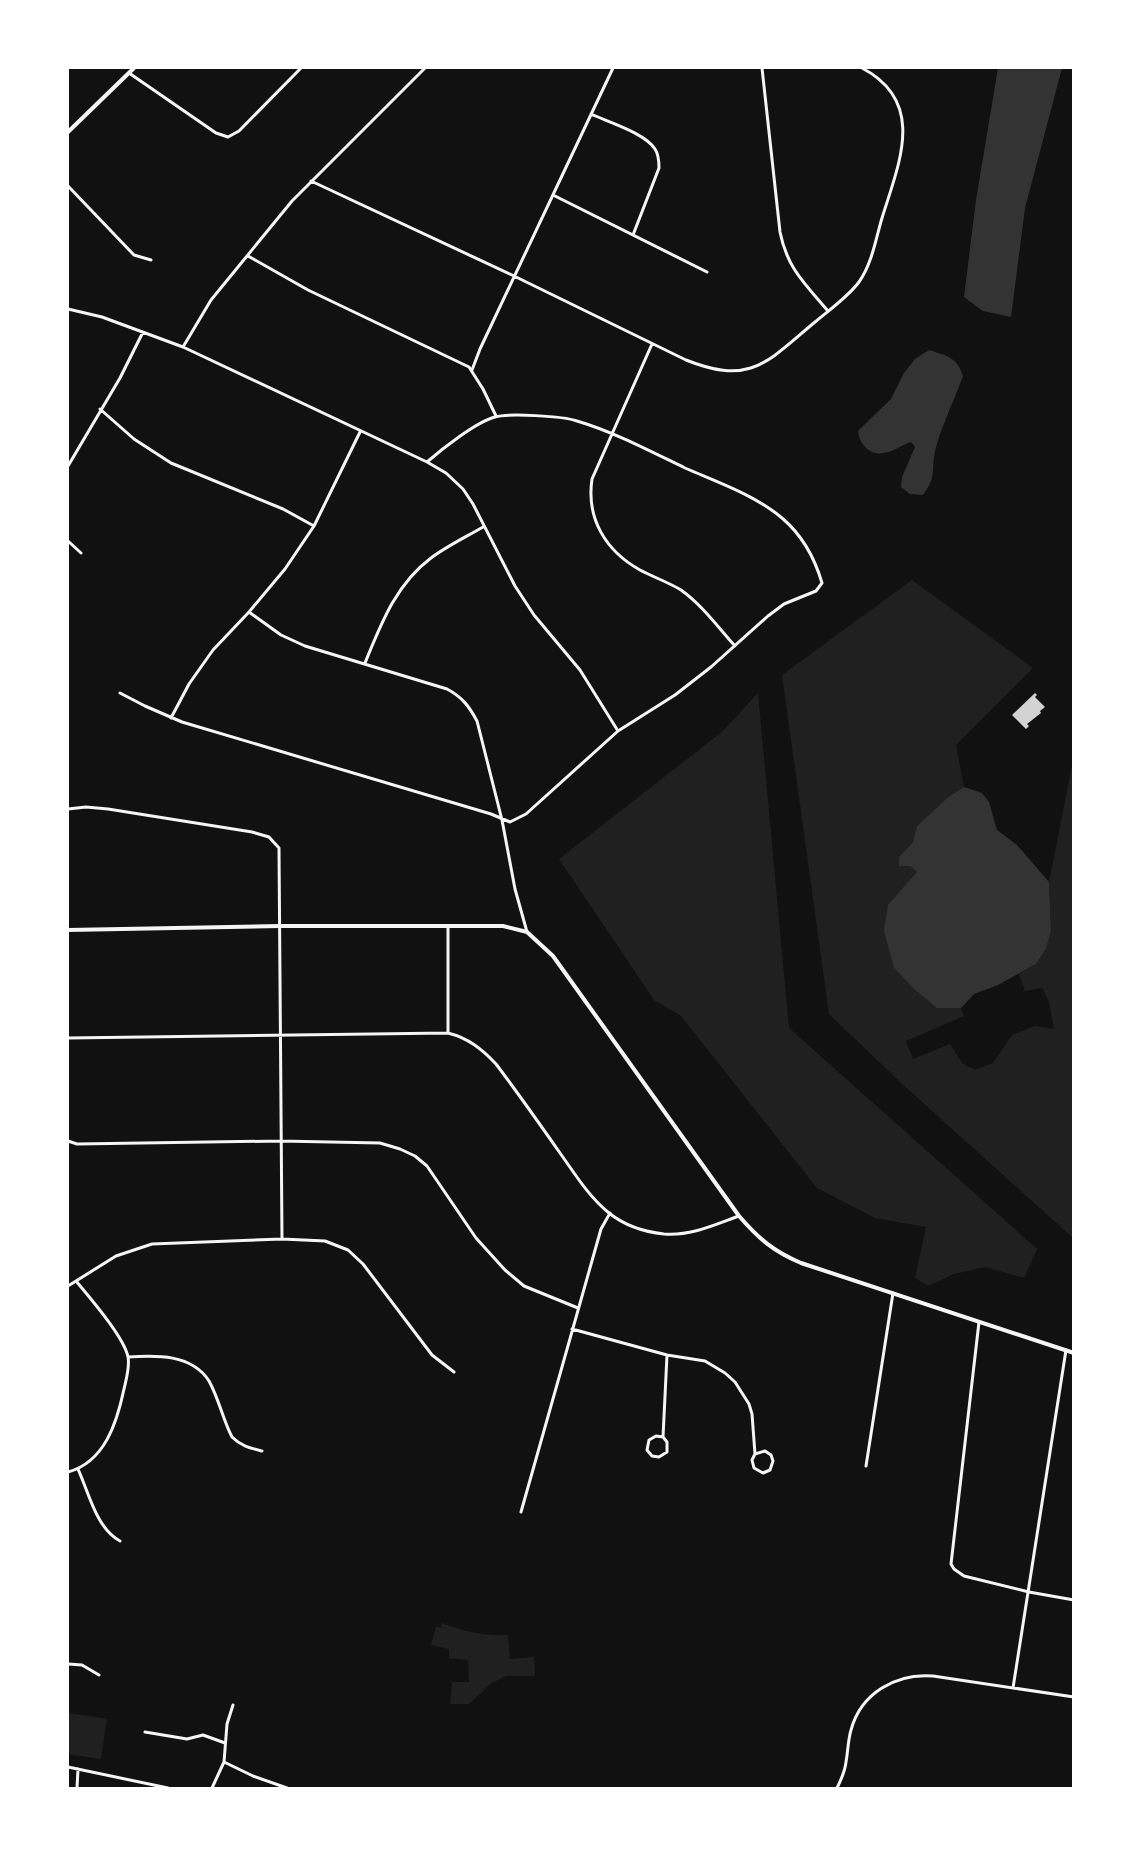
<svg xmlns="http://www.w3.org/2000/svg" width="1141" height="1856" viewBox="0 0 1141 1856" font-family="'Archivo Narrow',sans-serif">
  <style>
    .green { fill: #202020 }
    .water { fill: #333 }
    .building { fill: #d3d3d3 }
    .lines { fill: none; stroke-linecap: round; stroke-linejoin: round }
    .minor { stroke: #f5f5f5; stroke-width: 3 }
    .tertiary { stroke: #f5f5f5; stroke-width: 4 }
  </style>
  <rect width="100%" height="100%" fill="#111"/>
  <!-- green -->
  <path class="green" d="M912 580 1033 668 956 745 964 787 947 798 917 826 913 842 899 857 917 872 905 887 894 968 914 989 937 1007 961 1008 964 1016 906 1041 913 1059 950 1044 962 1063 975 1070 993 1063 1012 1035 1035 1026 1054 1029 1049 1002 1042 988 1025 991 1019 974 1036 964 1046 949 1051 931 1049 882 1073 761V1238L900 1082 829 1014 782 675Z
    M758 693 789 1028 1037 1249 1024 1278 985 1267 954 1274 928 1286 915 1278 926 1227 875 1218 817 1188 681 1016 654 1000 559 859 723 731Z
    M442 1623C465 1632 484 1636 508 1635L510 1659 534 1657 535 1676H506L492 1683 469 1704H450L452 1682H469L468 1660 449 1658V1649L431 1645 436 1627 441 1628Z
    M68 1713 107 1719 101 1759 68 1754Z"/>
  <!-- water -->
  <path class="water" d="M998 68H1062L1025 208 1011 317 983 311 964 297 976 200Z
    M929 350C947 356 957 357 963 376 955 398 940 430 935 451 931 472 937 476 923 495L910 494 901 487 902 477 915 447 911 442C902 445 893 452 884 453 870 456 859 444 858 431L891 399 904 373 915 359Z
    M964 787 982 793 989 802 997 830 1017 845 1049 882 1051 931 1046 949 1036 964 998 985 974 994 961 1008H937L914 989 894 968 884 931 888 905 917 872 910 866H899V857L913 842 917 826 947 798Z"/>
  <!-- building -->
  <path class="building" d="M1035 693 1037 695 1035 697 1045 707 1040 711 1041 713 1027 724 1029 726 1026 729 1012 715Z"/>
  <g class="lines">
    <!-- minor -->
    <path class="minor" d="M762 68 780 232C787 268 805 284 828 311
      M129 73 216 133 228 137 239 131 301 68
      M591 114C608 122 645 133 655 149 659 155 659 162 659 168L633 235
      M311 181 514 276 686 360C751 386 767 362 815 322 829 310 848 297 859 282 872 264 876 238 882 218 899 163 927 102 862 68
      M68 186 134 255 151 260
      M553 195 707 272
      M248 256 308 290 469 367 483 389 496 416
      M68 309 102 317 183 347 427 462 446 473 463 489 473 504 515 586 534 615 580 670 618 731
      M652 344 592 479C586 519 606 551 640 570 653 577 668 582 681 590 702 605 718 627 735 646
      M183 347 211 300 292 201 425 68
      M472 370 480 349 613 68
      M100 409 134 439 171 463 283 509 314 526
      M68 466 120 378 143 332
      M68 541 81 553
      M249 612 281 635 305 646 447 689C462 697 469 706 477 721L502 820 515 889 527 932
      M365 663C381 624 396 584 431 558 447 546 466 537 483 527
      M120 693 145 706 182 722 491 814 510 822 526 814 618 731 675 695 711 667 768 616 784 604 816 591 822 583C815 559 802 535 782 518 755 495 717 482 685 468 650 451 614 432 577 421 563 416 508 413 495 417 476 422 442 449 427 462
      M171 718 189 684 213 650 249 612 285 569 314 526 360 432
      M68 809 86 807 108 809 252 832 269 837 279 848 282 1239
      M448 926V1033
      M68 1038 448 1033C468 1038 482 1049 496 1064 518 1093 539 1123 560 1153 575 1174 589 1197 609 1213 624 1225 645 1232 664 1234 691 1236 714 1225 739 1216
      M68 1141 77 1144 280 1141 380 1143 400 1149 415 1156 427 1166 476 1238 505 1270 524 1286 578 1308
      M68 1286 116 1256 152 1244 282 1239 325 1241 348 1250 363 1264 432 1355 454 1372
      M979 1322 951 1564 954 1569 964 1576 1029 1592 1074 1600
      M572 1329 667 1355 705 1361 725 1373 735 1382 749 1404 752 1414 755 1454 752 1460 754 1468 763 1473 770 1470 773 1461 771 1455 765 1451 755 1454
      M128 1357C156 1355 192 1354 209 1381 219 1399 223 1420 232 1437 241 1446 250 1448 262 1451
      M663 1437 667 1442V1452L659 1457 652 1456 647 1450 649 1440 656 1436 663 1437 667 1355
      M866 1466 893 1293
      M78 1469C89 1493 96 1528 120 1541
      M68 1472C105 1462 117 1422 124 1389 126 1380 130 1367 128 1357 124 1337 90 1298 76 1281
      M521 1512 601 1229 610 1213
      M68 1664 82 1665 99 1675
      M1013 1688 1066 1350
      M145 1732 187 1739 203 1735 225 1743
      M224 1762 253 1776 287 1788
      M68 1767 168 1788
      M77 1788 78 1769
      M212 1788 224 1762 227 1724 233 1705
      M837 1788C841 1780 845 1771 846 1762 848 1751 848 1740 851 1730 861 1693 896 1673 933 1676L1074 1697"/>
    <!-- tertiary -->
    <path class="tertiary" d="M68 132 134 68
      M68 930 280 926H503L527 932 553 956 739 1216C759 1239 773 1251 801 1263L1074 1353"/>
  </g>
  <!-- border -->
  <rect width="1141" height="1856" fill="none" stroke="#ffffff" stroke-width="138"/>
</svg>
